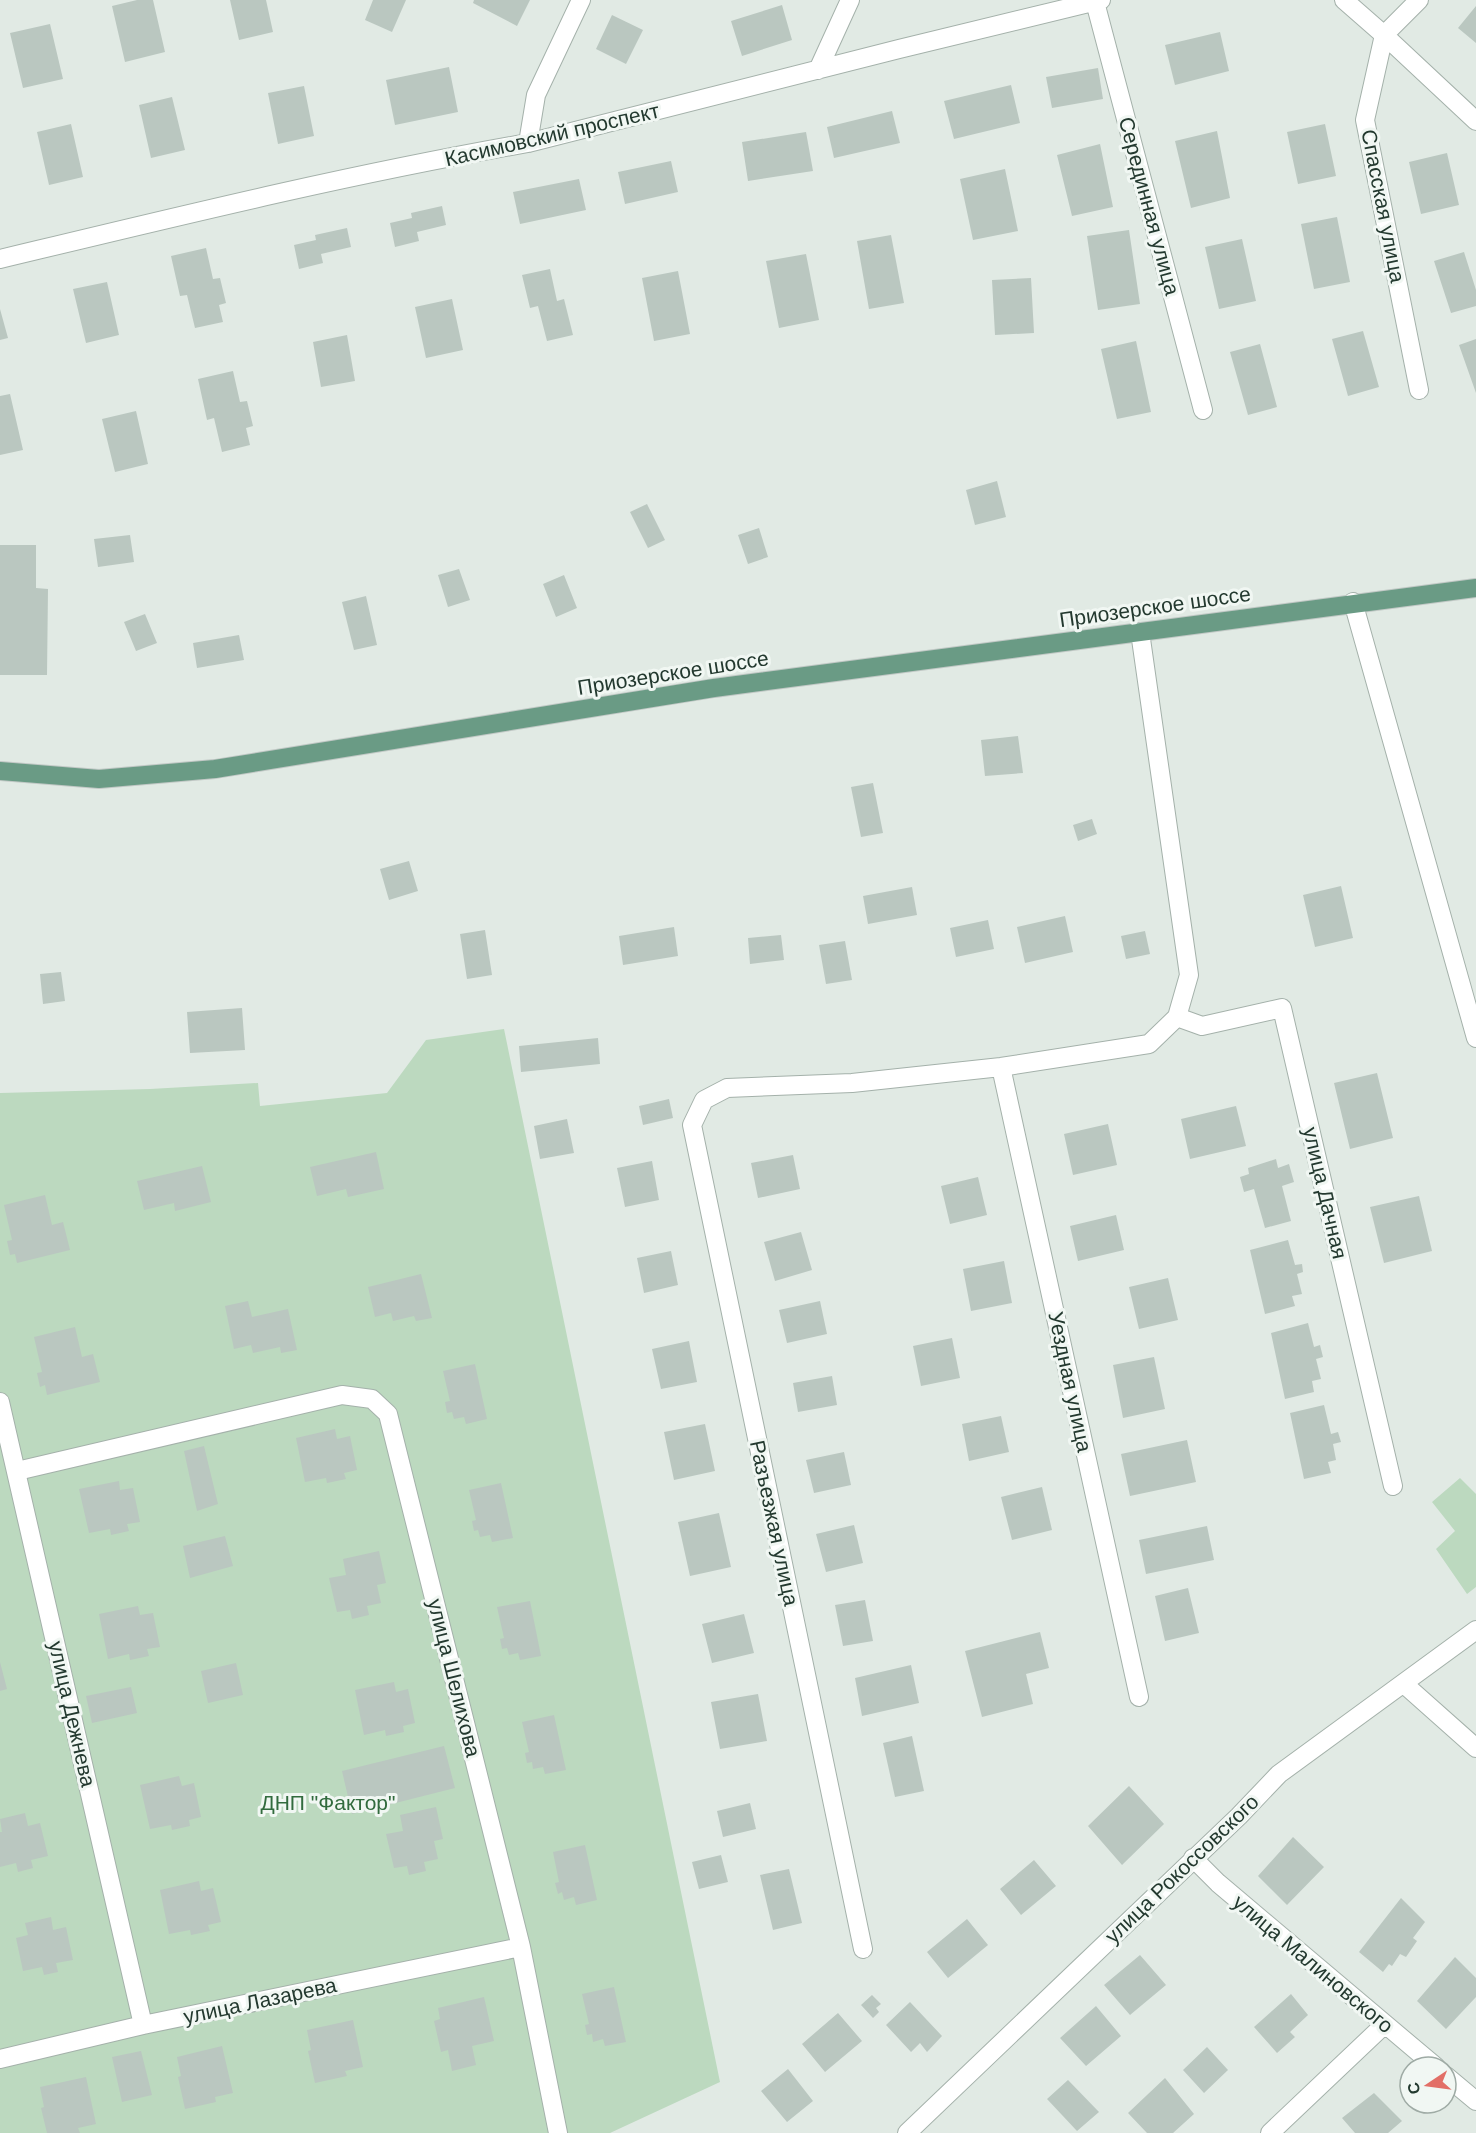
<svg xmlns="http://www.w3.org/2000/svg" width="1476" height="2133" viewBox="0 0 1476 2133" font-family="Helvetica,sans-serif">
  <style>
    .green { fill: #bcd9bf }
    .building { fill: #bac7c0 }
    .lines { fill: none; stroke-linecap: round; stroke-linejoin: round }
    .minor-casing { stroke: #a4b1aa; stroke-width: 20 }
    .major-casing { stroke: #c1c8c5; stroke-width: 20 }
    .minor { stroke: #fff; stroke-width: 18 }
    .major { stroke: #6a9b85; stroke-width: 18 }
    .labels { text-anchor: middle; stroke-width: 6; stroke-linejoin: round; paint-order: stroke }
    .street-label { font-size: 21px; fill: #23392f; stroke: #f1f7f3 }
    .park-label { font-size: 21px; fill: #326b3e; stroke: #f1f7f3 }
  </style>
  <rect width="100%" height="100%" fill="#e1eae4"/>
  <!-- green -->
  <path class="green" d="M504 1029 720 2082 610 2133H0V1093L150 1089 258 1083 260 1106 387 1093 426 1040Z
    M1460 1478 1476 1494V1587L1467 1594 1436 1549 1455 1531 1432 1502Z"/>
  <!-- building -->
  <path class="building" d="M137 0H153L165 52 125 62 112 6Z
    M230 0H266L273 32 239 40Z
    M373 0H406L392 32 365 20Z
    M474 0H530L517 26 473 3Z
    M782 5 792 40 742 56 731 21Z
    M1476 6V43L1458 28Z
    M612 15 643 30 626 64 596 49Z
    M50 24 63 79 23 88 10 33Z
    M1220 32 1229 71 1175 85 1165 45Z
    M449 67 458 112 395 125 386 80Z
    M1098 68 1103 99 1052 108 1046 77Z
    M1011 85 1020 123 954 139 944 101Z
    M304 86 314 136 278 144 268 93Z
    M172 97 185 150 151 158 139 105Z
    M892 111 900 143 834 158 827 127Z
    M71 124 83 177 49 185 37 132Z
    M1325 124 1336 176 1298 184 1287 132Z
    M1217 131 1230 198 1191 208 1175 141Z
    M806 132 813 171 748 181 742 142Z
    M1100 144 1113 207 1072 216 1057 155Z
    M1447 153 1459 205 1421 214 1409 162Z
    M671 161 678 192 625 204 618 172Z
    M1005 169 1018 231 973 240 960 179Z
    M579 179 586 210 520 224 513 192Z
    M442 206 446 225 417 232 419 241 395 247 390 223 412 218 411 213Z
    M1337 217 1350 282 1314 289 1301 224Z
    M347 228 351 247 321 254 323 263 299 269 294 245 316 240 315 235Z
    M1129 230 1140 304 1098 310 1087 236Z
    M891 235 904 303 869 309 857 241Z
    M1242 239 1256 301 1219 309 1205 247Z
    M206 248 213 279 220 278 226 303 219 305 223 322 195 328 187 295 180 296 171 256Z
    M1464 252 1476 290V306L1451 313 1434 261Z
    M806 254 819 320 779 328 766 261Z
    M550 269 557 301 564 299 573 335 547 341 538 306 530 308 522 275Z
    M678 271 690 334 654 341 642 278Z
    M1031 278 1034 333 995 335 992 280Z
    M107 282 119 335 86 343 73 289Z
    M452 299 463 350 426 358 415 307Z
    M0 309 8 338 0 340Z
    M1363 331 1379 387 1348 396 1332 339Z
    M347 335 355 381 321 387 313 342Z
    M1476 339V393L1459 345Z
    M1136 341 1151 412 1117 419 1101 349Z
    M1260 344 1277 407 1248 415 1230 352Z
    M233 371 240 402 247 401 253 426 246 428 250 445 222 452 214 418 207 420 198 379Z
    M10 394 23 450 0 455V396Z
    M136 411 148 464 115 472 102 419Z
    M997 481 1006 517 975 525 966 490Z
    M647 504 665 540 648 548 630 512Z
    M759 528 768 557 748 564 738 535Z
    M130 535 134 562 98 567 94 539Z
    M0 545H36V588L48 589 47 675H0Z
    M459 569 470 600 448 607 438 575Z
    M564 575 577 608 556 617 543 584Z
    M366 596 377 645 354 650 342 602Z
    M145 614 157 643 136 651 124 622Z
    M239 635 244 660 197 668 193 643Z
    M1018 736 1023 773 985 776 981 740Z
    M873 783 883 833 861 837 851 787Z
    M1092 819 1097 834 1078 841 1073 825Z
    M409 861 418 891 389 900 380 869Z
    M1341 886 1353 938 1315 947 1303 895Z
    M912 887 917 915 868 924 863 896Z
    M1065 916 1073 952 1025 963 1017 927Z
    M988 920 994 949 956 957 950 928Z
    M674 927 678 956 623 965 619 936Z
    M485 930 492 975 467 979 460 934Z
    M1145 931 1150 954 1126 959 1121 936Z
    M781 935 784 960 750 964 748 938Z
    M845 941 852 980 826 984 819 945Z
    M61 972 65 1001 43 1004 40 974Z
    M242 1008 245 1050 190 1053 187 1012Z
    M598 1038 600 1064 521 1072 519 1046Z
    M1377 1073 1393 1138 1350 1149 1334 1083Z
    M669 1099 673 1118 643 1125 639 1106Z
    M1236 1106 1246 1146 1190 1159 1181 1119Z
    M567 1119 574 1153 540 1159 534 1126Z
    M1108 1124 1117 1165 1073 1175 1064 1134Z
    M376 1152 384 1189 348 1197 346 1189 317 1196 310 1167Z
    M793 1155 800 1189 758 1198 751 1163Z
    M1276 1159 1278 1168 1289 1164 1294 1182 1282 1186 1291 1221 1265 1228 1254 1189 1244 1192 1240 1177 1249 1174 1248 1168Z
    M652 1161 659 1200 625 1207 617 1168Z
    M202 1166 211 1202 175 1211 174 1203 144 1210 137 1181Z
    M978 1177 987 1215 950 1224 941 1186Z
    M45 1195 52 1225 63 1222 70 1250 17 1263 15 1254 10 1255 7 1241 12 1240 4 1205Z
    M1419 1196 1432 1251 1384 1263 1370 1207Z
    M1116 1215 1124 1250 1078 1261 1070 1226Z
    M801 1232 812 1270 775 1281 764 1242Z
    M1288 1240 1295 1265 1302 1264 1303 1272 1297 1274 1302 1294 1292 1296 1295 1306 1265 1314 1250 1250Z
    M671 1251 678 1285 644 1293 637 1258Z
    M1004 1261 1012 1303 971 1311 963 1269Z
    M421 1274 432 1318 416 1321 414 1316 393 1321 391 1313 375 1317 368 1287Z
    M1168 1278 1178 1320 1139 1329 1129 1287Z
    M248 1301 252 1317 288 1309 297 1350 281 1353 280 1347 253 1353 251 1345 234 1349 225 1306Z
    M820 1301 827 1334 787 1343 779 1310Z
    M1308 1323 1314 1347 1320 1345 1323 1357 1316 1359 1321 1379 1312 1381 1314 1392 1285 1399 1271 1333Z
    M75 1327 82 1357 93 1354 100 1382 47 1395 45 1385 40 1387 37 1373 42 1372 34 1337Z
    M952 1338 960 1378 921 1386 913 1346Z
    M689 1341 697 1382 661 1389 652 1349Z
    M1154 1357 1165 1409 1123 1418 1113 1365Z
    M475 1364 487 1419 466 1424 464 1417 454 1419 452 1412 447 1413 445 1402 450 1401 443 1371Z
    M832 1376 837 1405 798 1412 793 1383Z
    M1324 1405 1331 1434 1338 1432 1341 1442 1333 1444 1336 1460 1328 1462 1331 1473 1304 1479 1290 1413Z
    M1001 1416 1009 1452 969 1461 962 1424Z
    M705 1424 715 1471 674 1480 664 1432Z
    M335 1429 337 1439 350 1436 357 1470 344 1473 346 1479 327 1483 326 1478 305 1482 296 1438Z
    M1187 1440 1196 1482 1130 1496 1121 1454Z
    M204 1446 218 1504 197 1511 184 1451Z
    M844 1452 851 1485 814 1493 806 1460Z
    M119 1481 120 1490 133 1488 140 1522 127 1524 129 1531 111 1535 110 1529 89 1533 79 1489Z
    M501 1483 513 1538 492 1542 490 1535 480 1537 478 1530 474 1531 472 1521 476 1520 469 1490Z
    M1042 1487 1052 1530 1012 1540 1001 1497Z
    M719 1513 731 1567 690 1576 678 1522Z
    M854 1525 863 1563 826 1572 816 1534Z
    M1207 1526 1214 1560 1146 1574 1139 1540Z
    M225 1536 233 1566 190 1578 183 1546Z
    M379 1551 386 1583 377 1585 381 1603 367 1606 369 1615 352 1619 350 1610 337 1612 329 1578 346 1575 343 1559Z
    M1188 1588 1199 1633 1165 1641 1155 1596Z
    M865 1600 873 1641 843 1646 835 1605Z
    M530 1601 541 1656 520 1660 518 1653 509 1655 507 1648 502 1649 500 1639 504 1638 497 1607Z
    M138 1606 140 1615 153 1613 160 1647 147 1649 149 1656 130 1660 129 1654 108 1659 99 1614Z
    M744 1614 754 1653 712 1663 702 1624Z
    M1040 1632 1049 1668 1026 1674 1033 1704 982 1717 965 1651Z
    M0 1662 7 1689 0 1691Z
    M236 1663 243 1695 208 1703 201 1671Z
    M911 1665 919 1703 862 1716 855 1678Z
    M394 1682 396 1692 408 1689 415 1723 403 1726 404 1732 386 1736 385 1730 364 1735 355 1690Z
    M131 1687 137 1713 92 1723 86 1696Z
    M758 1694 767 1741 720 1749 711 1702Z
    M554 1715 566 1770 545 1774 543 1767 533 1769 532 1762 527 1763 525 1753 529 1752 522 1722Z
    M912 1736 924 1791 895 1797 883 1743Z
    M444 1746 455 1788 352 1814 342 1771Z
    M179 1776 182 1786 194 1783 201 1817 189 1820 190 1826 172 1830 171 1825 150 1829 140 1785Z
    M1129 1786 1164 1824 1122 1865 1088 1826Z
    M750 1803 756 1829 723 1837 717 1811Z
    M436 1807 443 1839 434 1841 438 1859 424 1862 426 1871 409 1875 407 1866 394 1868 386 1834 403 1831 400 1815Z
    M25 1813 28 1826 40 1823 48 1856 31 1860 33 1868 18 1872 16 1863 0 1867V1832H2L0 1819Z
    M1293 1837 1324 1867 1287 1905 1258 1876Z
    M585 1845 597 1900 576 1905 574 1897 564 1900 562 1892 558 1894 555 1883 559 1882 553 1852Z
    M721 1855 728 1882 699 1889 692 1862Z
    M1034 1860 1056 1886 1021 1915 1000 1889Z
    M789 1869 802 1923 773 1930 760 1875Z
    M199 1881 201 1891 213 1888 221 1922 208 1925 210 1931 191 1935 190 1930 169 1934 160 1890Z
    M1401 1898 1425 1922 1413 1938 1417 1941 1406 1957 1400 1954 1392 1966 1389 1964 1383 1972 1359 1952Z
    M51 1917 53 1930 66 1927 73 1960 56 1963 58 1972 44 1975 42 1967 23 1971 16 1938 28 1935 25 1923Z
    M967 1919 988 1945 948 1978 927 1952Z
    M1140 1955 1166 1985 1130 2015 1104 1985Z
    M1455 1957 1476 1978V1997L1446 2029 1417 2001Z
    M614 1987 626 2042 605 2046 603 2039 593 2042 592 2034 587 2035 585 2025 589 2024 582 1994Z
    M1291 1994 1308 2015 1290 2032 1295 2037 1277 2053 1254 2027Z
    M872 1995 881 2004 876 2008 879 2012 873 2018 861 2005Z
    M484 1997 494 2041 472 2046 476 2065 452 2071 448 2050 441 2052 434 2021 440 2019 438 2008Z
    M910 2002 942 2036 927 2052 920 2043 911 2052 886 2025Z
    M1096 2006 1121 2036 1086 2066 1060 2038Z
    M838 2013 862 2041 825 2072 802 2044Z
    M353 2020 363 2067 345 2071 347 2076 315 2083 308 2051 311 2050 307 2030Z
    M222 2046 233 2093 215 2097 216 2102 185 2109 178 2077 181 2076 177 2057Z
    M1207 2047 1228 2070 1204 2093 1183 2070Z
    M141 2051 152 2095 122 2102 112 2057Z
    M788 2069 813 2101 787 2122 761 2091Z
    M86 2077 96 2124 78 2128 80 2133H47L41 2108 44 2107 40 2087Z
    M1165 2078 1194 2114 1173 2133H1147L1128 2113Z
    M1068 2080 1099 2112 1077 2131 1047 2099Z
    M1374 2093 1402 2121 1388 2133H1355L1342 2118Z"/>
  <g class="lines">
    <!-- minor casing -->
    <g class="minor-casing">
      <path id="minor" d="M1344 0 1384 35 1476 121
        M1095 2 1203 410
        M818 70 850 0
        M528 143 536 95 581 0
        M0 259C175 217 350 174 528 143L899 49 1101 0
        M1419 390 1365 120 1384 35 1419 0
        M1353 602 1476 1038
        M1177 1017 1202 1026 1282 1008 1393 1486
        M1001 1067 1139 1697
        M0 1402 143 2025
        M17 1471 342 1395 372 1399 388 1414 521 1947 558 2133
        M1404 1684 1476 1748
        M1193 1858 1218 1883 1436 2067
        M863 1949 692 1125 704 1100 727 1088 852 1083 1001 1067 1149 1044 1177 1017 1189 975 1140 632
        M0 2059 143 2025 521 1947
        M1446 2076 1476 2101
        M907 2133 1239 1816 1279 1774 1476 1630
        M1270 2133 1385 2024"/>
    </g>
    <!-- major casing -->
    <g class="major-casing">
      <path id="major" d="M0 771 99 779 215 769 714 688 1476 588"/>
    </g>
    <!-- minor -->
    <use href="#minor" class="minor"/>
    <!-- major -->
    <use href="#major" class="major"/>
  </g>
  <g class="labels">
    <!-- street labels -->
    <g class="street-label">
      <text transform="translate(552 135) rotate(-13)" y="7">Касимовский проспект</text>
      <text transform="translate(1149 206) rotate(75)" y="7">Серединная улица</text>
      <text transform="translate(1383 206) rotate(79)" y="7">Спасская улица</text>
      <text transform="translate(1155 607) rotate(-8)" y="7">Приозерское шоссе</text>
      <text transform="translate(673 673) rotate(-9)" y="7">Приозерское шоссе</text>
      <text transform="translate(1325 1193) rotate(77)" y="7">улица Дачная</text>
      <text transform="translate(1070 1382) rotate(78)" y="7">Уездная улица</text>
      <text transform="translate(774 1523) rotate(78)" y="7">Разъезжая улица</text>
      <text transform="translate(454 1678) rotate(76)" y="7">улица Шелихова</text>
      <text transform="translate(72 1714) rotate(77)" y="7">улица Дежнева</text>
      <text transform="translate(1182 1869) rotate(-44)" y="7">улица Рокоссовского</text>
      <text transform="translate(1313 1964) rotate(40)" y="7">улица Малиновского</text>
      <text transform="translate(260 2001) rotate(-12)" y="7">улица Лазарева</text>
    </g>
    <!-- park labels -->
    <g class="park-label">
      <text x="328" y="1810">ДНП "Фактор"</text>
    </g>
  </g>
  <!-- north arrow -->
  <g transform="translate(1428 2085) rotate(257)"><circle r="28" fill="#f1f7f3" stroke="#9faba5" stroke-width="1.5"/>
  <path d="M0-4.5L10 22L0 15L-10 22Z" fill="#e26f67"/>
  <text y="-9" font-size="16" font-weight="bold" text-anchor="middle" fill="#23392f">С</text>
  </g>
</svg>
